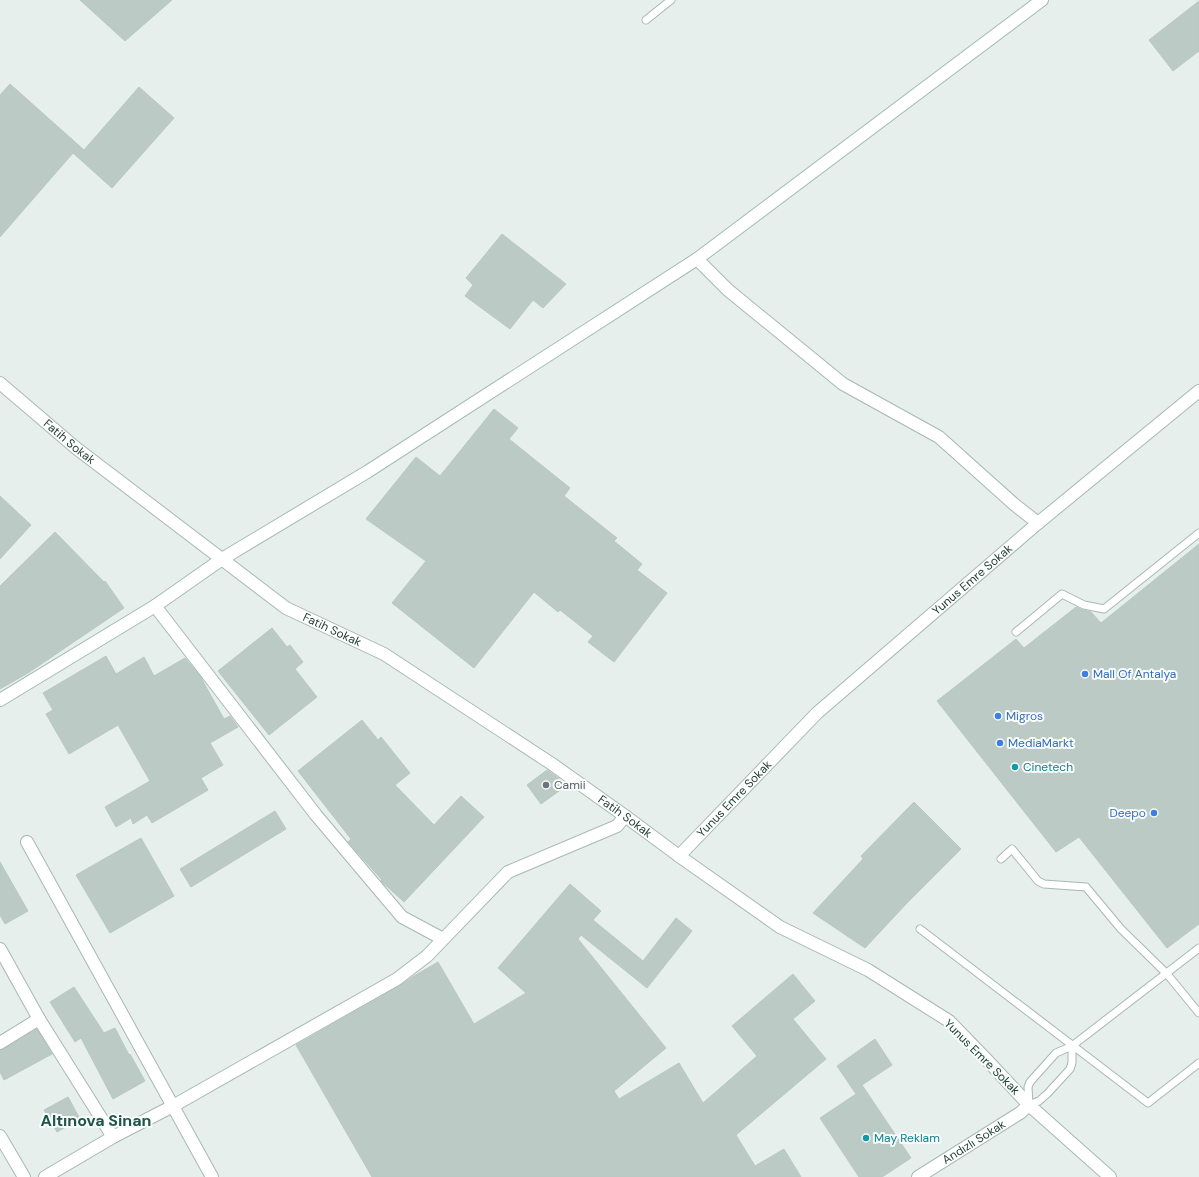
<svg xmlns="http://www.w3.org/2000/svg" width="1199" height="1177" viewBox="0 0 1199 1177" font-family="'DM Sans',sans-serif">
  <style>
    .building { fill: #bbcac4; stroke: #b8c9c2 }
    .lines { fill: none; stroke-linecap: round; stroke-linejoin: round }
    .lane-casing { stroke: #a8b8b2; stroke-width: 9 }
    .street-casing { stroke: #a8b8b2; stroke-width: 14 }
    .secondary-casing { stroke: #a4bbb3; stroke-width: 14 }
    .lane { stroke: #fff; stroke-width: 7 }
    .street { stroke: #fff; stroke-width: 12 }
    .secondary { stroke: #fff; stroke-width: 12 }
    .shop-dot { fill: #3f7fe0; stroke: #f7fbf9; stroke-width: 1.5 }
    .culture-dot { fill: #0f9aa8; stroke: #f7fbf9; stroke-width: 1.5 }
    .worship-dot { fill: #6b7280; stroke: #f7fbf9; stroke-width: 1.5 }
    .labels { text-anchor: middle; stroke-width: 4; stroke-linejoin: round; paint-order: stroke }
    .street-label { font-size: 12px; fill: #24423a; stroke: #f7fbf9 }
    .shop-label { font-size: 12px; fill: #366cbe; stroke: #f7fbf9; text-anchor: start }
    .culture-label { font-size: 12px; fill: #0d838f; stroke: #f7fbf9; text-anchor: start }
    .worship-label { font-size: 12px; fill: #5b616d; stroke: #f7fbf9; text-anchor: start }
    .district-label { font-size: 16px; font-weight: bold; fill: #1f5548; stroke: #f7fbf9 }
  </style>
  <rect width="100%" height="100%" fill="#e6efeb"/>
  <!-- building -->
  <path class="building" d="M80 0H172L125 41Z
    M1199 1V51L1173 71 1149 40Z
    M10 84 84 150 139 87 174 118 112 188 73 153 0 237V95Z
    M502 234 566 284 543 308 533 300 510 329 465 296 473 285 466 278Z
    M494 409 518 428 509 439 570 488 564 496 617 538 614 541 642 564 637 570 667 593 614 662 588 642 593 636 560 610 558 612 534 592 474 668 392 603 426 561 366 519 416 457 440 476Z
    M0 496 31 525 0 559Z
    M55 532 104 582 105 581 124 608 28 673 0 689V586Z
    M1199 544V924L1167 948 1079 837 1056 852 937 701 1016 639 1024 648 1076 607 1083 610 1091 612 1101 623Z
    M272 628 287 647 290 645 303 662 295 669 317 697 269 735 218 671Z
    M106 656 116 674 144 657 154 676 185 658 200 676 224 719 230 716 238 727 210 743 223 765 201 778 208 790 152 823 147 815 133 824 131 818 116 827 105 807 150 781 118 725 69 754 46 714 53 710 43 693Z
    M362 720 378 740 381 737 410 773 395 785 434 825 461 796 484 817 404 902 381 881 382 880 348 842 351 839 298 771Z
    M547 770 561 780 566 786 541 804 527 785Z
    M914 802 961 849 907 903 865 948 813 913 863 859 861 856Z
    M275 811 286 829 191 887 180 869Z
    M141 838 174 896 110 933 76 875Z
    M0 862 28 911 5 924 0 915Z
    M570 884 601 911 593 920 643 961 676 918 692 931 647 988 581 935 578 939 666 1048 614 1091 619 1099 679 1063 703 1103 757 1056 732 1026 793 974 815 1001 793 1019 826 1059 736 1135 755 1166 784 1149 801 1177H372L296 1045 401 985 414 976 438 962 474 1024 526 993 498 968Z
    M74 987 104 1033 115 1028 129 1055 130 1054 145 1081 113 1099 81 1038 75 1042 50 1002Z
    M37 1029 52 1054 4 1080 0 1072V1050L4 1049Z
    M875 1039 892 1065 862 1085 911 1158 882 1177H859L820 1118 856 1094 837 1066Z
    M68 1097 80 1119 57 1132 44 1110Z"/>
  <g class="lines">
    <!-- lane casing -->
    <g class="lane-casing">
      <path id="lane" d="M646 20 671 0
        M1016 632 1062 594 1084 605 1104 609 1199 533
        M1001 859 1012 849 1038 881 1044 884 1086 887 1121 929 1167 974 1199 1013
        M920 929 1148 1103 1199 1063
        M1072 1046V1063L1070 1069 1048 1093 1039 1101 1029 1105 1028 1087 1030 1082 1056 1053 1072 1046 1199 948"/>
    </g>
    <!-- street casing -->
    <g class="street-casing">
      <g id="street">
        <path d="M697 259 728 290 843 384 939 437 1015 505 1038 523"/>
        <path id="s1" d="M0 383 76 448 286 608 384 654 552 764 625 816 679 856"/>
        <path d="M155 606 316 815 402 917 443 939"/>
        <path d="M27 842 212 1177"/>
        <path d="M0 949 39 1019 113 1137"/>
        <path d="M0 1043 39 1019"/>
        <path d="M0 1136 24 1177"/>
        <path d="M45 1177 113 1137 173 1106 397 979 427 956 508 872 617 826 625 816"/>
        <path id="s2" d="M918 1177 1020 1113 1029 1105"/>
        <path id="s3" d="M1110 1177 1029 1105 986 1059 949 1021 868 970 780 927 679 856 817 713 1038 523 1199 391"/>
      </g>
    </g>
    <!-- secondary casing -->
    <g class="secondary-casing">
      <path id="secondary" d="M0 700 155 606 222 559 367 472 697 259 1042 0"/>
    </g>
    <!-- lane -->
    <use href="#lane" class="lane"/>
    <!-- street -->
    <use href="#street" class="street"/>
    <!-- secondary -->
    <use href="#secondary" class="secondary"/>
  </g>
  <!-- markers -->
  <g class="shop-dot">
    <circle cx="1085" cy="674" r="4"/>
    <circle cx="998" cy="716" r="4"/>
    <circle cx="1000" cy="743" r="4"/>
    <circle cx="1154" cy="813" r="4"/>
  </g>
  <g class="culture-dot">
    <circle cx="1015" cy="767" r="4"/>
    <circle cx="866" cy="1138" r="4"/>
  </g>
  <circle class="worship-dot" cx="546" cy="785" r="4"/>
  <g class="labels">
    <!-- street labels -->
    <g class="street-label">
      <text dy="4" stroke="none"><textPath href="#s1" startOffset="91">Fatih Sokak</textPath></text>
      <text dy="4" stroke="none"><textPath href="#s3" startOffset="945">Yunus Emre Sokak</textPath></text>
      <text dy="4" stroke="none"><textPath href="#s1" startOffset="415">Fatih Sokak</textPath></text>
      <text dy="4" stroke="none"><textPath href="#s3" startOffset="621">Yunus Emre Sokak</textPath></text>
      <text dy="4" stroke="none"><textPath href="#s1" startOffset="763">Fatih Sokak</textPath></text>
      <text transform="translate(982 1057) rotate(45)" y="4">Yunus Emre Sokak</text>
      <text dy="4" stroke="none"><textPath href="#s2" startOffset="66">Andızlı Sokak</textPath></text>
    </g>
    <!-- shop labels -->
    <g class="shop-label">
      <text x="1093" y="678">Mall Of Antalya</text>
      <text x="1006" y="720">Migros</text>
      <text x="1008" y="747">MediaMarkt</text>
      <text x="1146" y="817" text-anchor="end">Deepo</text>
    </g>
    <!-- culture labels -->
    <g class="culture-label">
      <text x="1023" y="771">Cinetech</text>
      <text x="874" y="1142">May Reklam</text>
    </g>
    <!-- worship labels -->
    <g class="worship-label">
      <text x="554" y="789">Camii</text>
    </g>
    <!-- district labels -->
    <g class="district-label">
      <text x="96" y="1126">Altınova Sinan</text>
    </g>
  </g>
</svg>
